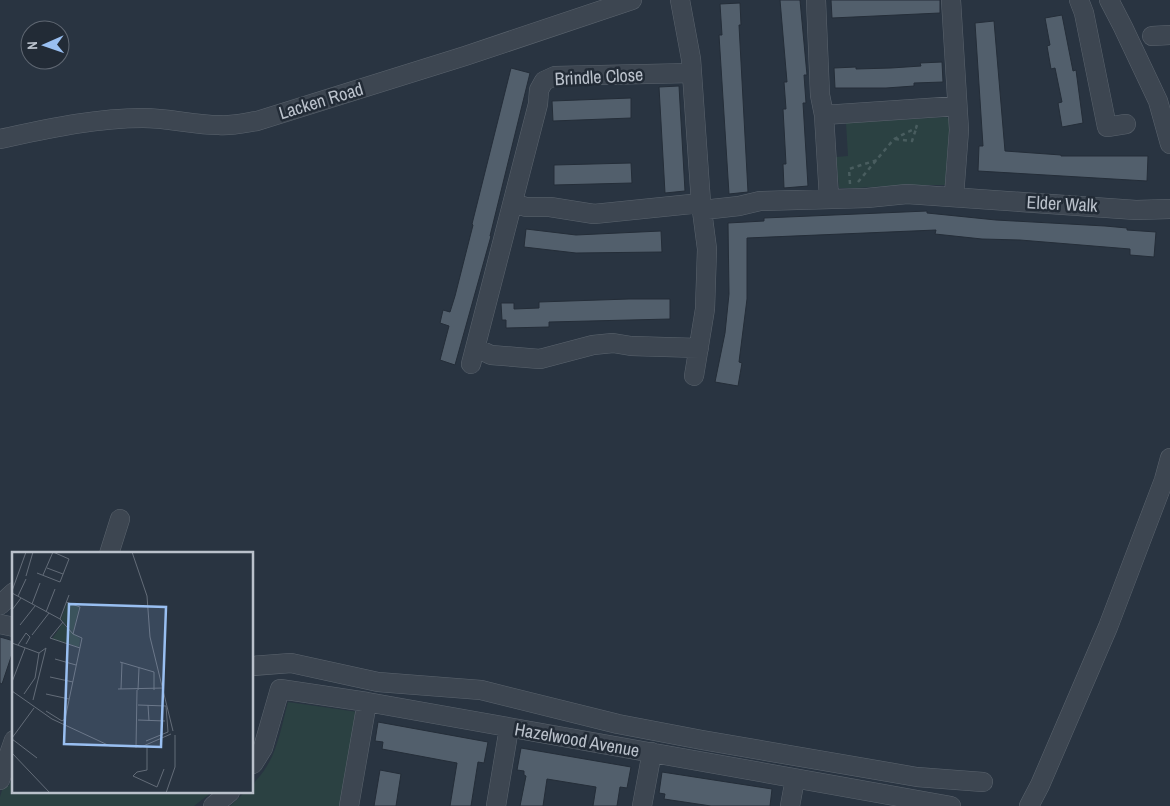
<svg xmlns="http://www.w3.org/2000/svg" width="1170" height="806" viewBox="0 0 1170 806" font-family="'Archivo Narrow',sans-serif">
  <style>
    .green { fill: #2b4142 }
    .building { fill: #525f6c; stroke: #242d38 }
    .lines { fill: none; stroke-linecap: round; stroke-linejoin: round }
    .minor-casing { stroke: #5b646e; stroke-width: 20 }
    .path { stroke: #495d5f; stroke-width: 2.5; stroke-dasharray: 4 4; stroke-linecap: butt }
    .minor { stroke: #3d4651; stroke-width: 19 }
    .labels { text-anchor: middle; stroke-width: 5; stroke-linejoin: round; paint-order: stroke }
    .street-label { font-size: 18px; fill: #bac1cb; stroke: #222b36 }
    .inset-road { fill: none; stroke: #636c78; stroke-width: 1 }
    .view { fill: #99bff1; fill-opacity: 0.15; stroke: #99bff1; stroke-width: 2.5 }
    .inset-edge { fill: none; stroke: #bac1cb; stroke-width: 2.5 }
  </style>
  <rect width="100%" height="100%" fill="#293441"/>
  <!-- green -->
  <path class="green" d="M946 117 949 119V133L945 185H906L856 188H839L836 157 848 156 846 123Z
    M288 702 358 712 342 806H230L245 792H252C253 780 259 779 265 769 278 750 282 724 288 702Z
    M14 772V792H212L194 806H0V797L4 784 9 786Z"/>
  <!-- building -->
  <path class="building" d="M780 0H800L807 75H804L806 103H803L808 186 784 188 783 164H786L783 109H786L784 82H787Z
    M831 0H940V13L832 18Z
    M740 3 741 25H739L748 192 729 194 719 35H722L720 4Z
    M1062 15 1073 71 1076 70 1083 123 1062 127 1058 103 1062 102 1055 68 1051 69 1047 46 1050 45 1045 18Z
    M994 21 1005 151 1061 155V156H1148L1147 181 978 171 979 146H983L975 23Z
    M942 62 943 82 914 83V86L886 88H835L834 68 856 67V69L891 68 921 66 920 63Z
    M511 68 530 73 490 236H491L455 365 440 360 449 326 440 323 443 310 450 312 455 296 473 225 472 224Z
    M679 86 685 191 665 193 659 87Z
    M631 98V118L553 121 552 101Z
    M631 163 632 183 554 185V165Z
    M927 211V213L996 220 1105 226 1127 228V230L1156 232 1154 257 1130 255V249L1020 240 982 239 935 234 936 230 747 238V299L739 362 742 363 738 386 715 382 725 333 729 294 728 223 764 221V218Z
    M526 229 576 235 661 231 662 252 576 253 524 247Z
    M629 299H670V319L549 322V327L506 328V320H502L501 303H514V309L539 308V302Z
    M0 637 14 641V648L2 684 0 683Z
    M378 722 488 742 484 763 478 762 471 806H450L457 763 382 749 383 742 375 741Z
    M521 748 631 767 627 788 620 787 617 806H593L596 787 547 779 543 806H520L526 776 524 775V771L517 770Z
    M380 770 401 774 396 806H374Z
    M662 772 772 789 770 806H711L664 799 665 794 659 793Z"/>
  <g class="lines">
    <!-- minor casing -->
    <g class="minor-casing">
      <path id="minor" d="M680 0 691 59 701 203 707 249 705 309 694 376
        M816 0 820 95 824 115 829 198
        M951 0 959 130 954 196
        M1079 0 1084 13 1107 127 1126 124
        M1109 0 1123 27 1158 101 1170 144
        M1152 36 1170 35
        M824 115 957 106
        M0 139C47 129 95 118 143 118 169 118 194 125 219 125 232 126 244 123 257 121L465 56 632 0
        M513 203 526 207H550L594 214 701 203
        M703 210 739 206 760 201 867 198 907 194 1136 210 1170 209
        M476 348 491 355 540 359 593 345 613 343 631 346 699 348
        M471 364 538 104 539 90 544 81 555 76 692 73
        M109 554 120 519
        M0 605 14 592
        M0 624 14 627
        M252 666 291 663 378 682 481 690 618 724 702 740 917 777 983 782
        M253 764 263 748 280 689 367 702 951 806
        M0 780 14 740
        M213 806 230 792
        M349 806 367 702
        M496 806 509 728
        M642 806 652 752
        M790 806 795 779
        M1029 806 1040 785 1108 627 1164 480 1170 458"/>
    </g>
    <!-- path -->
    <path class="path" d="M895 139 912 141 916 129
      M858 182 894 139 916 128 917 125
      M850 184 849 169 877 160"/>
    <!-- minor -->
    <use href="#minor" class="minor"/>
  </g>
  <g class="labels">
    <!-- street labels -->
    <g class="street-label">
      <text transform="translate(599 77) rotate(-3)" y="6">Brindle Close</text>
      <text transform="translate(321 101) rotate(-17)" y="6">Lacken Road</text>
      <text transform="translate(1062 204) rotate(3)" y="6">Elder Walk</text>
      <text transform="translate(577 740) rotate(10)" y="6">Hazelwood Avenue</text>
    </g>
  </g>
  <!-- overview -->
  <g transform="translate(12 552)">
    <rect width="241" height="241" fill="#293441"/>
    <path d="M55 51 67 55 61 80 49 67ZM51 71 68 87 67 95 40 87Z" fill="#2b4142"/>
    <path class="inset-road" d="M120 0 135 44 138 85 161 179M35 16 51 22M25 21 48 30 57 7 41 0M31 23 41 0M14 24 21 0M0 39 14 0M0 41 48 67 61 82 68 55 54 50M6 44 14 27M20 52 28 31M0 58 9 46M34 60 43 37M48 67 57 43M51 70 38 86 68 96M8 73 23 54M20 83 37 61M0 91 27 101M6 93 14 81 18 85 14 92M43 107 64 113M108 110 142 120V138M38 125 61 130M0 130 13 96M106 137 152 136M109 137 110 111M126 138 127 116M0 139 40 167 98 194 129 195 159 182M12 142 23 126 27 101 34 96 21 148M34 142 57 147M126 153 154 154 156 180 134 189M136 153 137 169M34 159 50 169 53 167 70 86 61 82M126 168 153 169M0 186 22 156M0 187 25 206M135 194V218L125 220 121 224 145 235 152 217M124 196 125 138M0 201 38 241M154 241 163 215V183"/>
    <path class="view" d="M57 52 154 55 149 195 52 192Z"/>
    <rect width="241" height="241" class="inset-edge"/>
  </g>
  <!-- north arrow -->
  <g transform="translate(45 45) rotate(268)"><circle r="24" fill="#222b36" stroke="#5f6772"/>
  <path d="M0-4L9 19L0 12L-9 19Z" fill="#99bff1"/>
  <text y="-8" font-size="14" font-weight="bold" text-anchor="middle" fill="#bac1cb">N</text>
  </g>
</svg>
